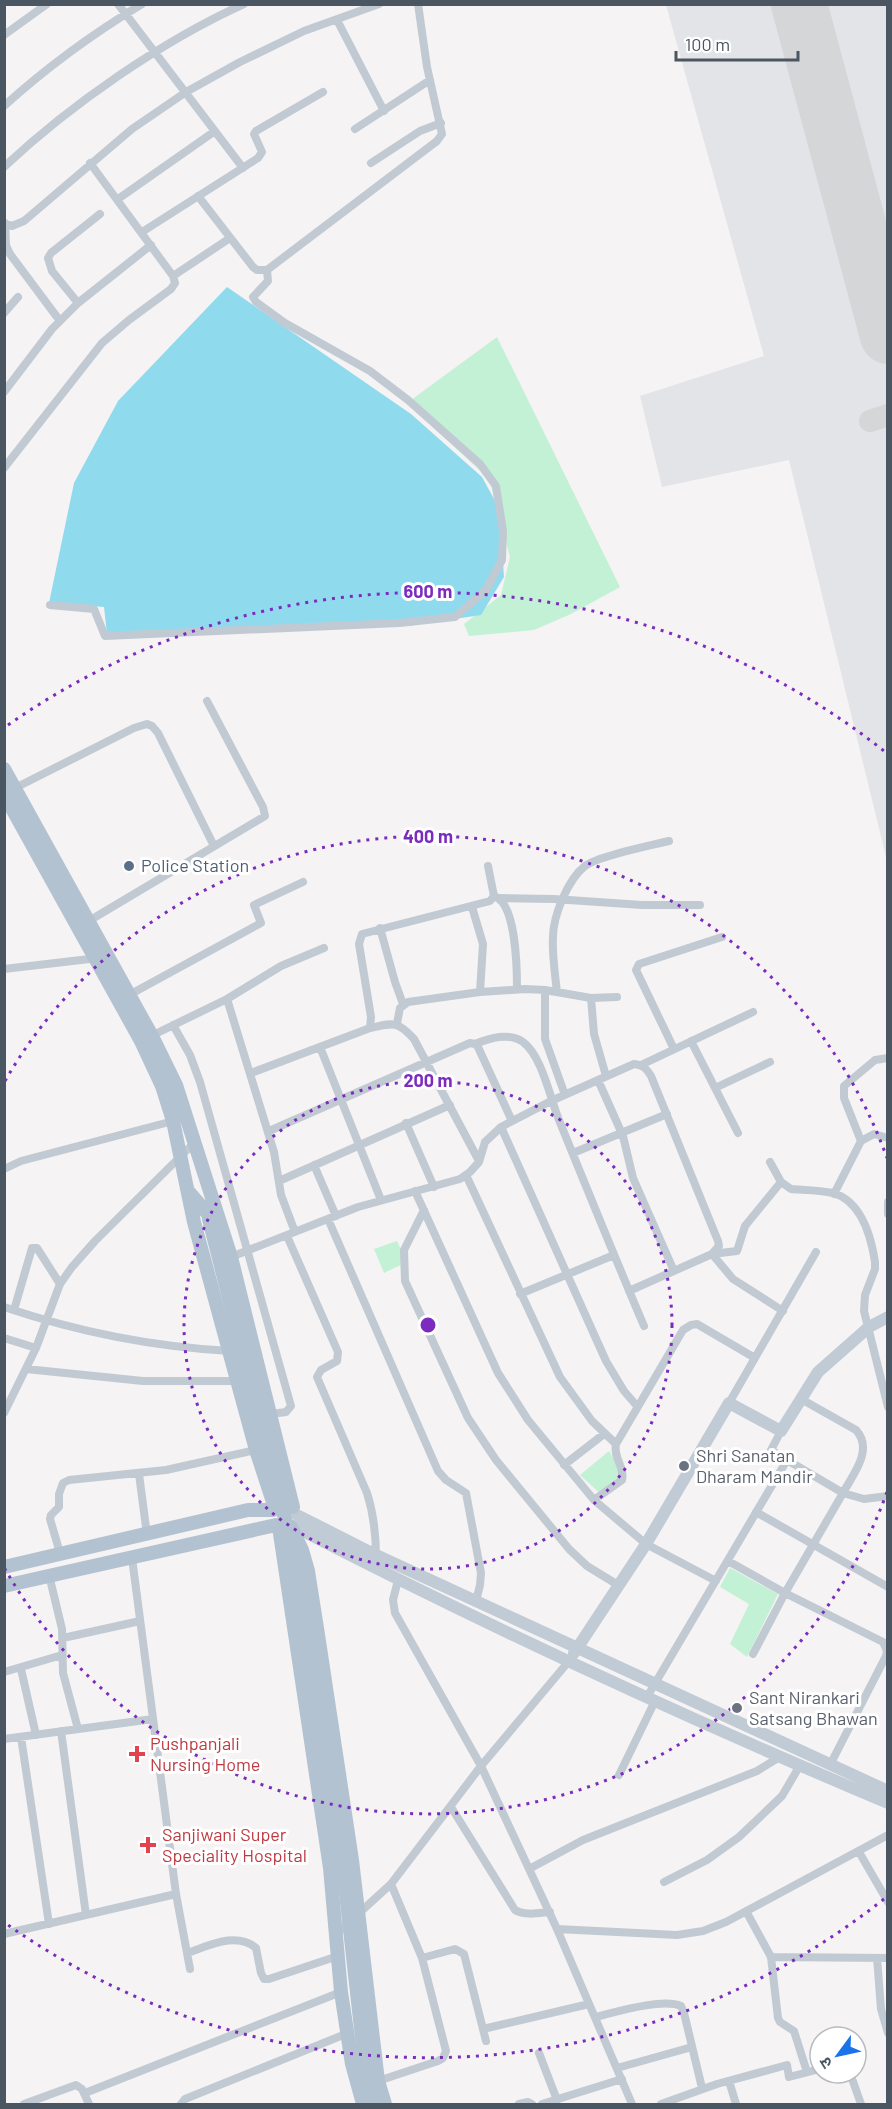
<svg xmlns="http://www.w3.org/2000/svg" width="892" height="2109" viewBox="0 0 892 2109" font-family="Barlow,'Noto Sans Devanagari',sans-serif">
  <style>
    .airport { fill: #e2e4e7 }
    .green { fill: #c3f1d5 }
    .water { fill: #90daee }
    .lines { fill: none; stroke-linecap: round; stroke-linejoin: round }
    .taxiway { stroke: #d5d6d8; stroke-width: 22 }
    .runway { stroke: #d5d6d8; stroke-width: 56 }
    .street { stroke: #c1cad2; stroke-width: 8 }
    .secondary { stroke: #c1cbd6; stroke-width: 12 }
    .primary { stroke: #b3c2d1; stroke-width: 14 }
    .primary-bridge { stroke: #b3c2d1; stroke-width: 14 }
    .ring { fill: none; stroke: #7b2cbf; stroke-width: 3; stroke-dasharray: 3 6 }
    .service-dot { fill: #5c6f8a; stroke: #fff; stroke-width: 2 }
    .worship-dot { fill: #6b7280; stroke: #fff; stroke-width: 2 }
    .health-dot { fill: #e0444e; stroke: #fff; stroke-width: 2 }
    .labels { text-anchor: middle; stroke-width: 6; stroke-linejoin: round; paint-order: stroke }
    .service-label { font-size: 18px; fill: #4e5e75; stroke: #fff; text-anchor: start }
    .worship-label { font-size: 18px; fill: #5b616d; stroke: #fff; text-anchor: start }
    .health-label { font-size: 18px; fill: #be3a42; stroke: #fff; text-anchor: start }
    .centre { fill: #7b2cbf; stroke: #fff; stroke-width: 3 }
    .ring-label { font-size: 18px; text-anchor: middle; font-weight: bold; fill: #7b2cbf; stroke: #fff; stroke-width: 6; stroke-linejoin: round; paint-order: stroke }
  </style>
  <rect width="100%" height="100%" fill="#f5f3f3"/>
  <!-- airport -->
  <path class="airport" d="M666 5H887V861L789 460 662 487 640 396 764 356Z"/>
  <!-- green -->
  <path class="green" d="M497 337 620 587 571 614 534 630 469 636 464 624 501 595 510 557 489 479 407 403Z
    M397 1241 407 1262 384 1273 374 1249Z
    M609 1451 625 1479 604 1497 580 1475Z
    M730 1568 778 1594 747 1657 730 1644 749 1604 720 1587Z"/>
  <!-- water -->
  <path class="water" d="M227 287 411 414 482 477 499 508 504 577 481 615 408 626 107 634 104 607 49 603 74 483 118 401Z"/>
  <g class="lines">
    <!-- taxiway -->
    <path class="taxiway" d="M870 421 888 415"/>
    <!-- runway -->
    <path class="runway" d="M799 4 888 336"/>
    <!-- street -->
    <path class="street" d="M118 4 243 168
      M337 20 384 111
      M4 35 47 4
      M4 106C46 68 94 33 142 4
      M355 129 430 80
      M371 163 420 131 441 123
      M4 167C70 105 162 41 244 4
      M198 196 253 267 257 270H267L437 141 442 134 427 67 418 4
      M118 199 215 131
      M4 223 12 226 24 221 132 129 186 92 240 62 304 31 379 4
      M5 223 6 245 10 254 60 321
      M142 232 258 158 262 152 254 134 256 131 323 92
      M173 276 230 238
      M78 303 52 271 48 258 51 253 100 214
      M4 313 18 297
      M4 392 52 329 78 303 151 245
      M4 468 102 343 129 320 171 289 175 283 173 276 90 163
      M50 605 94 609 105 636 399 623 455 617 486 590 502 560 503 531 496 486 480 464 408 400 370 371 285 323 256 302 253 297 268 281 267 270
      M15 788 134 728 147 724 152 726 158 733 214 846
      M496 897C516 906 517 969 517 989
      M500 898 554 899 642 905H700
      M472 907 483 944 480 992
      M87 922 265 816 263 807 207 701
      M380 928 395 982 403 1004
      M4 969 98 958
      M545 990V1039L565 1095
      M557 992C555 974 552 955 553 937 553 916 568 879 585 866 598 856 649 846 669 841
      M129 995 261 923 254 905 303 882
      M591 998 594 1034 606 1076
      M227 999 274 1152 281 1195 295 1232
      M397 1023 400 1008 408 1002 480 992 525 989 545 990 591 998 617 997
      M173 1025 190 1055 200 1082 291 1406 286 1412 271 1414
      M370 1028C393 1023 397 1020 414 1039L479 1161
      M149 1037 227 999 281 966 324 948
      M691 1041 738 1133
      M475 1044C490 1038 508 1032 523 1042 542 1056 550 1098 559 1120 587 1189 615 1258 644 1326
      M320 1047 381 1200
      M674 1049 636 970 639 964 722 937
      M641 1065 753 1012
      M251 1073 370 1028 371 1017 359 944 362 934 490 901 494 896 488 866
      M598 1080 623 1136 633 1178 674 1271
      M715 1088 770 1062
      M406 1123 434 1187
      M501 1127 606 1361 624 1391 637 1406
      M269 1131 470 1043 475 1044 478 1047 512 1121
      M861 1141 844 1098V1086L875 1060 888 1058
      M573 1153 667 1114
      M770 1162 781 1182 791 1189C805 1190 820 1190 833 1193 861 1201 871 1236 875 1262V1269L865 1295 864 1311 888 1407
      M314 1165 336 1216
      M4 1169 21 1161 177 1120
      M466 1175 560 1377 592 1421 616 1444
      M279 1181 450 1105
      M781 1182 745 1226 737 1251 712 1254 733 1279 783 1311
      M415 1191 498 1373 528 1420 594 1500 646 1544 716 1581
      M834 1194 861 1141 874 1134 888 1138
      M888 1202V1214
      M424 1210 404 1250 405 1281 468 1418 496 1460 569 1549 587 1566 618 1585
      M328 1219 438 1471 446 1480 466 1493 481 1573 480 1585 476 1601
      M287 1236 338 1352 337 1361 321 1370 317 1377 367 1493C374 1515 376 1534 376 1557
      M231 1257 358 1207 460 1179 470 1172 479 1162 485 1142 501 1127 551 1101 634 1064C643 1065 646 1068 651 1076L718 1241 719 1246 712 1254 629 1291
      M520 1294 614 1255
      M4 1307C78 1332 153 1347 231 1351
      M14 1310 32 1248H37L60 1284
      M4 1338 36 1348
      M26 1369 143 1381H237
      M801 1399 856 1430C874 1450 853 1474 843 1493L864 1499 888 1496
      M729 1403 816 1252
      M4 1413 36 1348 60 1284 72 1267 95 1241 195 1142
      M564 1465 604 1434
      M139 1474 147 1535
      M594 1500 622 1480C625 1467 613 1458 616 1444L683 1330 691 1325 697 1324 755 1358
      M756 1512 888 1587
      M60 1553 50 1519 51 1515 59 1507V1494L63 1483 69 1480 166 1470 256 1450
      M728 1561 785 1593 883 1642 887 1651 886 1656 831 1763
      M49 1575 62 1629 63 1673 78 1729
      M398 1580 393 1600 395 1613 481 1766 557 1929 632 2104
      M63 1638 140 1621
      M753 1654 785 1593 843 1493 787 1460
      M21 1669 36 1735
      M4 1672 62 1655
      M647 1697 787 1460 771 1450 781 1431
      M61 1731 86 1915
      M21 1737 49 1924
      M4 1739 153 1719
      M619 1775 655 1701
      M451 1807 515 1910C525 1916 539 1913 550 1912
      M859 1852 888 1902
      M529 1869 583 1840 757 1771 778 1758
      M664 1882 707 1860 739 1837 782 1796 799 1767
      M176 1894 190 1969
      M746 1911 771 1957 888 1958
      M557 1929 677 1935 703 1931 726 1922 888 1835
      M4 1934 176 1894 132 1558
      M336 1934 391 1884 481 1766 569 1661
      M187 1953C208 1946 237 1931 256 1948L261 1973 264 1979H269L338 1956
      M771 1957 778 2018 780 2022 794 2031 807 2072
      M422 1958 455 1949 464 1954 486 2041
      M877 1958 881 2009 888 2033
      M595 2017C616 2012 662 1998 681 2006L684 2013 702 2088
      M483 2029 589 2004
      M539 2053 557 2100
      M617 2068 692 2047
      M850 2073 861 2104
      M378 2081 438 2061 443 2058 446 2051 422 1958 391 1884
      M729 2081 736 2104
      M85 2093 341 1992
      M24 2104 76 2085 82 2089 89 2104
      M181 2104 185 2099 348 2033
      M519 2104 528 2102 532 2104
      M542 2104 622 2079
      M661 2104 717 2084 787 2065 789 2077 820 2069"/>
    <!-- secondary -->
    <path class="secondary" d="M297 1515 376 1555 888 1791
      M293 1526C487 1626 686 1718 888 1803
      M574 1653 646 1544 729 1403 781 1431 818 1372 869 1327 888 1317"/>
    <!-- primary -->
    <path class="primary" d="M4 769 152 1036 176 1085 231 1257 293 1507
      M4 794 141 1041 162 1086 173 1121 194 1222 256 1450 275 1508
      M188 1191 208 1214
      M279 1527 330 1868 341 1992 352 2064 363 2104
      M291 1527 302 1550 308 1571 317 1628 352 1860 378 2081 385 2104
      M4 1567 248 1510H273
      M4 1586 276 1525"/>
    <!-- primary-bridge -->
    <path class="primary-bridge" d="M209 1219 296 1562 343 1866 364 2056 375 2104"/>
  </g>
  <!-- distance rings -->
  <g class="ring">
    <circle cx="428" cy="1325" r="244"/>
    <path d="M887 1492A488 488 0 0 1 5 1569M5 1081A488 488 0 0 1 887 1158"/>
    <path d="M884 1899A733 733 0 0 1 8 1925M8 725A733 733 0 0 1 884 751"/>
  </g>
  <!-- markers -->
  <circle class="service-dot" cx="129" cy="866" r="6"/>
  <g class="worship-dot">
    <circle cx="684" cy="1466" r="6"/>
    <circle cx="737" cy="1708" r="6"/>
  </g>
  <g class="health-dot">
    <path d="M134 1745h6v6h6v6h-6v6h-6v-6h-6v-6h6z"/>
    <path d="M145 1836h6v6h6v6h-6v6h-6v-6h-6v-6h6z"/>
  </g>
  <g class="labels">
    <!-- service labels -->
    <g class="service-label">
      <text x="141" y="872">Police Station</text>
    </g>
    <!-- worship labels -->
    <g class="worship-label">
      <text x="696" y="1462">Shri Sanatan<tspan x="696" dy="21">Dharam Mandir</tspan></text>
      <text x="749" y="1704">Sant Nirankari<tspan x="749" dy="21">Satsang Bhawan</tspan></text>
    </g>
    <!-- health labels -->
    <g class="health-label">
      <text x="150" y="1750">Pushpanjali<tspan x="150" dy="21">Nursing Home</tspan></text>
      <text x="162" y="1841">Sanjiwani Super<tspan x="162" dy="21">Speciality Hospital</tspan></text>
    </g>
  </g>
  <circle cx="428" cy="1325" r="9" class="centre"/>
  <g class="ring-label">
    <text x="428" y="598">600 m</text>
    <text x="428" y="843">400 m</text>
    <text x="428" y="1087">200 m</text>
  </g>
  <!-- border -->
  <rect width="892" height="2109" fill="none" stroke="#4a5661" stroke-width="12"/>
  <!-- north arrow -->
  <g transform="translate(838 2055) rotate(237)"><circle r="28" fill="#ffffff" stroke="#b7bbc0" stroke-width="1.5"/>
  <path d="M0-4.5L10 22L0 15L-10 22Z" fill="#1a73e8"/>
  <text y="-9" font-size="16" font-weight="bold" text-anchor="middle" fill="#4a5661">उ</text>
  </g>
  <!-- scale -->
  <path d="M676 51v9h122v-9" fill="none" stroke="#4a5661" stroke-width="3"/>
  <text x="685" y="51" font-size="18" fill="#4a5661" stroke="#ffffff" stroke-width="4.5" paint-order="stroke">100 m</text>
</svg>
